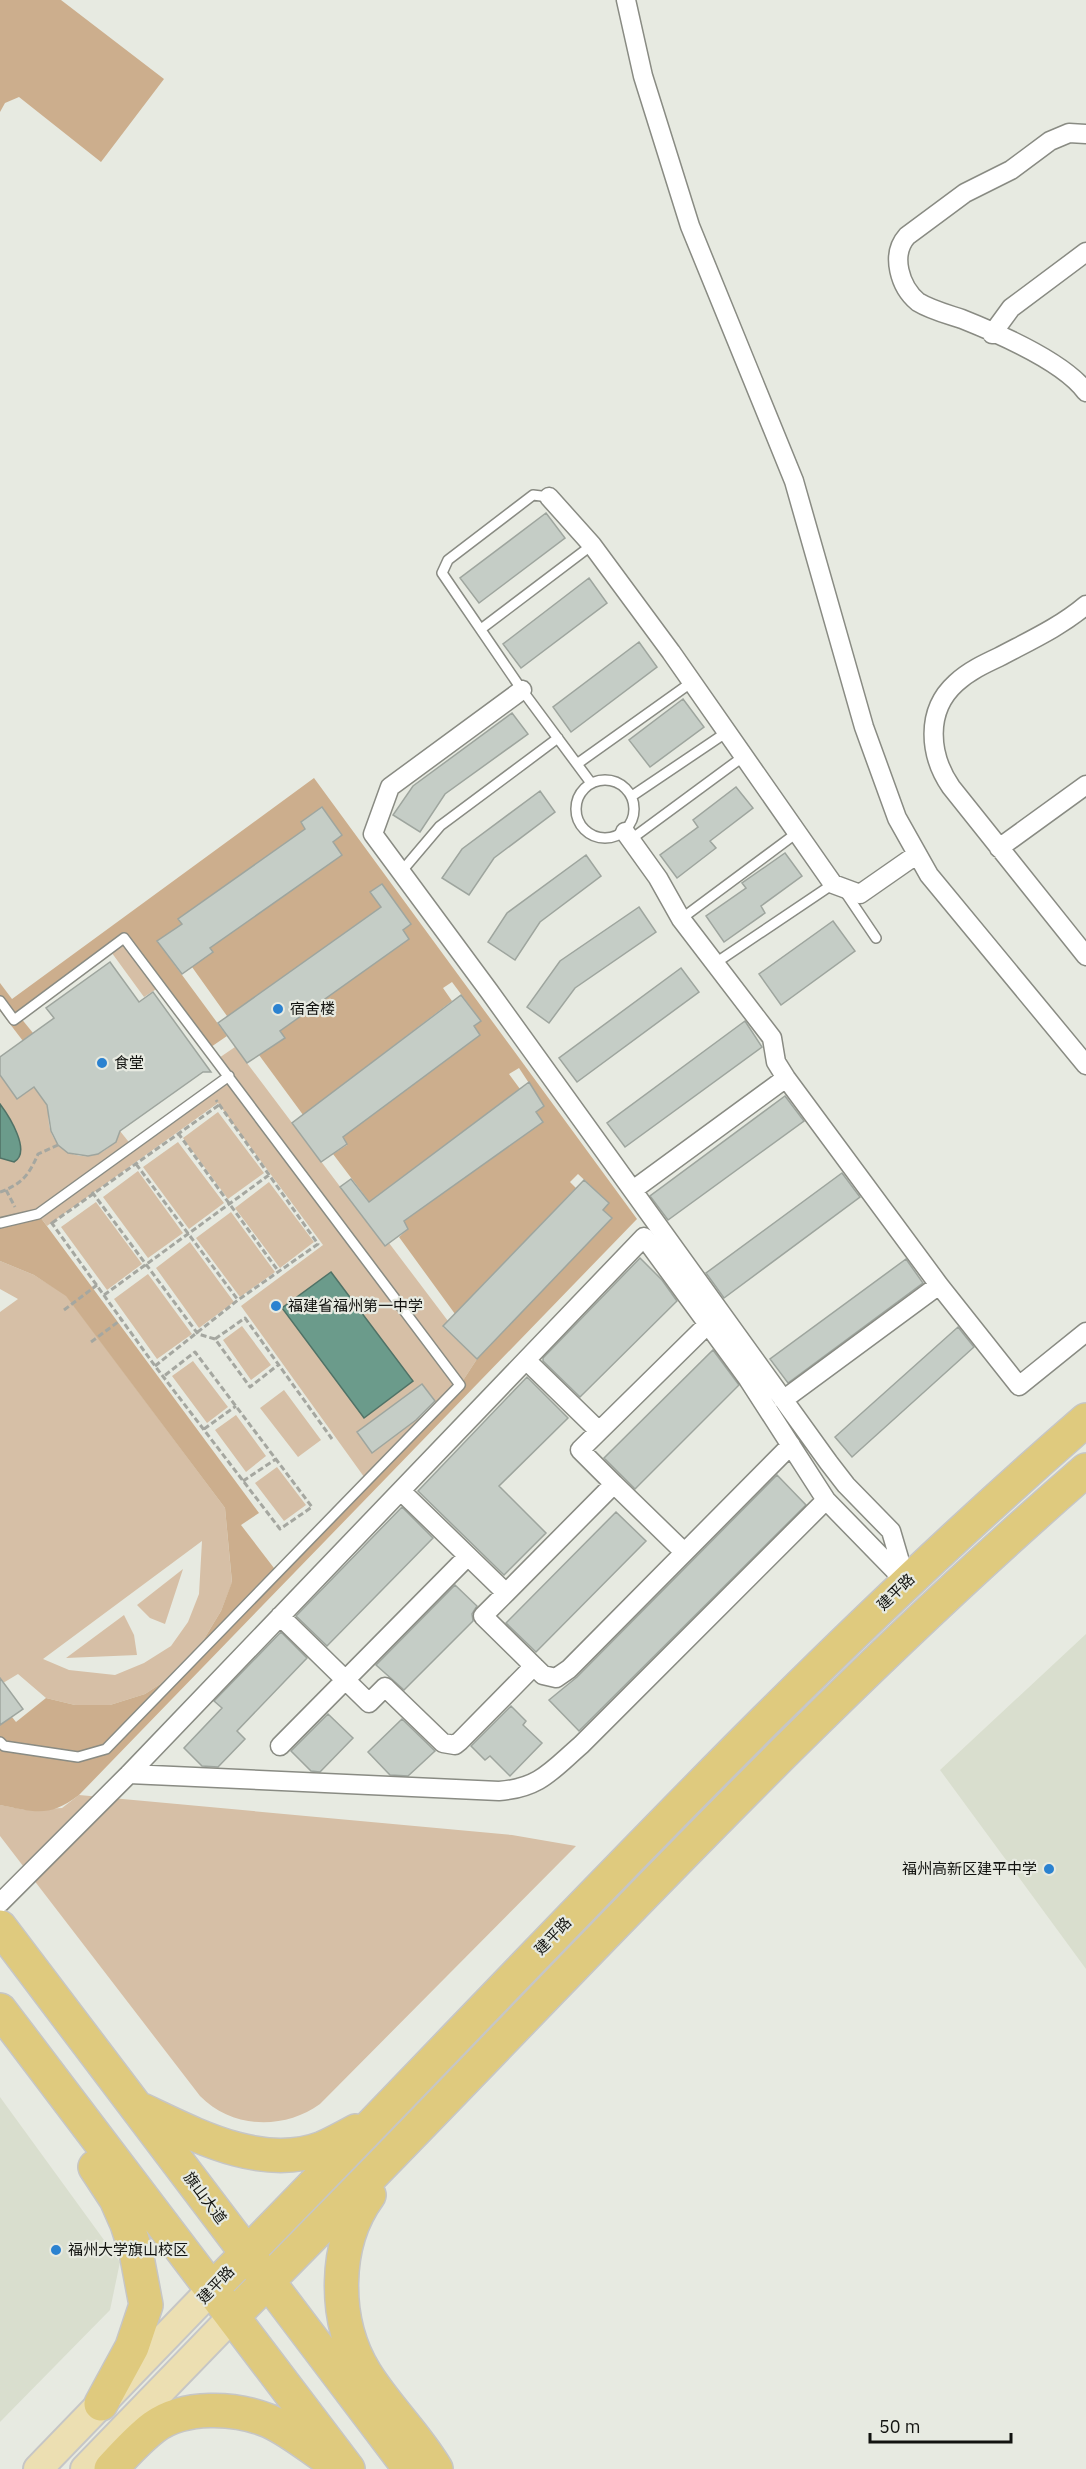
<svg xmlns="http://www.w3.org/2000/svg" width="1086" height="2469" viewBox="0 0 1086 2469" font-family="'IBM Plex Sans','Noto Sans SC',sans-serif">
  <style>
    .built { fill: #d9dece }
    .green { fill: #d6bfa6; fill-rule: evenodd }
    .forest { fill: #ccae8d }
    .water { fill: #6b9b8b; stroke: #507266; stroke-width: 1.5 }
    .building { fill: #c5cdc6; stroke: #9ea59e; stroke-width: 1.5 }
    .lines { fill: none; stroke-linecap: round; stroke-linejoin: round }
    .lane-casing { stroke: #898b83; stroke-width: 12 }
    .street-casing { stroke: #898b83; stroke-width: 21 }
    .primary-casing { stroke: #c6c6c6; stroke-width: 32 }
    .highway-casing { stroke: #c6c6c6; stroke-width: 36 }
    .path { stroke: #a5a7a0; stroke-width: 3; stroke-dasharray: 6 3; stroke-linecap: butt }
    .lane { stroke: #fff; stroke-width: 9 }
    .street { stroke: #fff; stroke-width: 18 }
    .primary { stroke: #ecdfb2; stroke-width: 28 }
    .highway { stroke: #dfca7e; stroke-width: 33 }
    .poi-dot { fill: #2b82d0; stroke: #e7eae1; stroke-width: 2 }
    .labels { text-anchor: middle; stroke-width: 4.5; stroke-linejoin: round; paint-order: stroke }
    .poi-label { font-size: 15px; fill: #121310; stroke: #e7eae1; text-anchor: start }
    .street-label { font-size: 15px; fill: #121310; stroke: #e7eae1 }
  </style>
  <rect width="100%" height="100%" fill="#e7eae1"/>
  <!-- built -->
  <path class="built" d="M1086 1634V1969L940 1770Z
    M0 2097 120 2262 110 2310 0 2422Z"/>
  <!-- green -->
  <path class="green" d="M124 938 161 986 144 997 109 949Z
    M235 1047 384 1245 389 1243 448 1321 443 1327 477 1359 460 1385 367 1481 241 1306 323 1245 218 1103 47 1226 38 1214 0 1223V1158H4L3 1108 0 1104V1075L17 1099 34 1087C38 1093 45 1099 47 1106 49 1113 48 1122 50 1129 55 1148 75 1160 94 1155 106 1152 116 1143 120 1131L132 1146 228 1076 216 1060ZM422 1384 437 1405 372 1452 357 1432Z
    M218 1112 264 1173 228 1199 183 1138Z
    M178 1142 224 1203 189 1229 143 1167Z
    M138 1171 183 1233 148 1258 103 1197Z
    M269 1182 314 1242 280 1268 235 1208Z
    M96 1202 142 1264 107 1290 61 1227Z
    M231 1212 275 1272 240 1297 196 1238Z
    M190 1242 234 1302 199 1328 156 1268Z
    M0 1261 34 1275 66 1295 225 1508 232 1583 221 1611 198 1649 171 1677 145 1694 110 1705H75L46 1698 18 1674 3 1683 0 1678V1312L18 1299 0 1289ZM202 1541 199 1594 188 1622 171 1646 144 1663 115 1675 69 1670 43 1659Z
    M148 1274 192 1334 157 1359 114 1299Z
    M242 1326 271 1365 251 1380 223 1340Z
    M193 1361 228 1407 207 1423 172 1376Z
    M284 1390 321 1440 298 1457 260 1408Z
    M236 1415 266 1456 246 1472 215 1430Z
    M277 1467 306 1505 284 1521 255 1483Z
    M183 1569 165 1624 150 1618 137 1605Z
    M124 1615 134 1635 137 1655 66 1658Z
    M79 1795 512 1835 576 1846 320 2104C284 2130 232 2129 200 2096L0 1836V1805L26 1810 62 1808Z"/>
  <!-- forest -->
  <path class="forest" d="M0 0H61L164 79 101 162 19 97 5 103 0 112Z
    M314 778 637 1219 79 1795C49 1818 35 1812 0 1805V1725L12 1717 16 1722 46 1698 75 1705H110L145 1694 171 1677 198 1649 221 1611 232 1582 225 1508 66 1296 34 1275 0 1261V1223L38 1214 259 1513 241 1525 277 1572 460 1385 477 1359 611 1218 603 1210 609 1203 578 1174 570 1182 576 1188 455 1314 399 1237 408 1229 404 1221 542 1122 536 1112 544 1106 519 1068 509 1074 520 1089 386 1190 374 1208 333 1154 347 1145 343 1137 480 1035 474 1026 481 1021 452 982 443 988 452 1001 319 1103 309 1123 259 1055 285 1038 280 1031 409 939 403 930 411 924 382 884 371 892 381 907 242 1006 232 1023 192 967 210 948 341 855 333 842 342 835 322 807 301 822 305 829 178 919 182 924 157 941 227 1036 208 1049 124 938 20 1017 33 1033 23 1041 0 1011V983L12 999Z"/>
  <!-- water -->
  <path class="water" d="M0 1104C9 1116 32 1152 14 1162L0 1158Z
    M331 1272 413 1381 364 1418 282 1308Z"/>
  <!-- building -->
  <path class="building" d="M546 513 565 538 479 603 460 578Z
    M589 578 607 603 521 668 503 644Z
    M639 642 657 667 571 732 553 707Z
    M683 699 704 727 650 767 629 740Z
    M512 713 528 734 445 794 420 832 393 815 413 786Z
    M736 787 753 808 710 841 716 848 677 878 660 855 698 827 693 820Z
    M540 791 555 812 494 858 469 895 442 878 462 849Z
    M322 807 342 835 333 842 342 855 210 948 213 952 182 974 157 941 182 924 178 919 305 829 301 822Z
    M785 853 802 876 761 906 765 913 724 942 706 916 746 888 742 883Z
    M586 855 601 876 540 922 515 960 488 942 507 913Z
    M382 884 411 924 403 930 409 939 280 1031 285 1038 247 1063 218 1023 381 907 370 892Z
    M639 907 656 932 575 988 549 1023 527 1007 560 961Z
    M833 921 855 951 781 1005 759 974Z
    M110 962 139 1002 153 992 211 1072H203L120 1131 116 1142 98 1154 88 1156 68 1153 58 1145 51 1131 47 1105 34 1087 17 1099 0 1075V1057L54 1018 46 1008Z
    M681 968 699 992 577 1082 559 1058Z
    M461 995 481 1021 474 1026 480 1035 343 1137 347 1144 321 1162 292 1123Z
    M745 1021 762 1047 625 1147 607 1123Z
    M529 1082 544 1106 536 1112 543 1122 404 1221 408 1229 385 1246 340 1187 351 1179 369 1202Z
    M785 1096 804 1121 668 1220 650 1196Z
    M842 1173 860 1197 724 1298 706 1273Z
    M584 1180 609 1203 603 1210 612 1218 477 1359 443 1326Z
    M640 1258 662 1280 677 1301 580 1397 543 1361V1358Z
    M906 1259 923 1283 788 1383 770 1359Z
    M958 1327 974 1347 852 1457 835 1437Z
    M713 1350 739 1385 635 1489 604 1458Z
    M527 1377 568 1418 499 1486 546 1533 504 1575 418 1491Z
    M422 1384 435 1401 416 1420 372 1453 357 1432Z
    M777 1475 806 1505 579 1731 549 1700 577 1677Z
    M402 1507 433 1538 327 1646 296 1616Z
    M616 1512 646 1541 536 1652 506 1623Z
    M455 1585 477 1606 472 1614 473 1621 404 1690 376 1665Z
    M281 1632 307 1658 237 1731 245 1739 218 1767 202 1766 184 1748 222 1708 214 1701Z
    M0 1678 23 1709 0 1725Z
    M511 1706 526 1721 523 1725 542 1743 510 1776 490 1756 485 1760 471 1746Z
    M328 1714 353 1738 320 1772 311 1771 291 1751Z
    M402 1719 435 1751 408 1776 390 1775 368 1752Z"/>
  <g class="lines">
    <!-- lane casing -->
    <g class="lane-casing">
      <path id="lane" d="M549 497 533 495 448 560 442 573 522 690 591 783
        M481 629 592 545
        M577 764 692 682
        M576 809a29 29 0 1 1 58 0a29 29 0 1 1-58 0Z
        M632 796 727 732
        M630 840 744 756
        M401 872 440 826 558 738
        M845 892 876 938
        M681 919 798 832
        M714 964 833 884
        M0 1001 14 1020 124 938 460 1385 106 1749 78 1757 4 1746 0 1742
        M0 1223 38 1214 229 1076"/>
    </g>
    <!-- street casing -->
    <g class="street-casing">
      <path id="street" d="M626 0 643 76 690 226 794 481 864 727 897 818 929 875 1086 1065
        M1086 134 1069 133 1050 141 1011 170 965 193 907 236C890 255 900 287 918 302 931 310 947 314 962 319 997 333 1064 362 1086 392
        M992 334 1011 308 1086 252
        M549 497 592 545 671 652 833 884 860 894 916 855
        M1086 605C1060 627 1029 641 999 657 984 664 969 671 956 683 925 711 929 755 951 787L1086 956
        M522 690 390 787 373 834 489 991 829 1463 846 1485 891 1531 906 1582
        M625 832 658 878 681 919 772 1038 776 1062 786 1078 939 1285 1019 1386 1086 1332
        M999 848 1086 785
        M633 1190 786 1078
        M526 1360 599 1431
        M783 1400 939 1285
        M614 1484 580 1450 708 1324
        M401 1491 506 1593 614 1484 684 1552
        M506 1593 483 1616 543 1675 556 1678 569 1669 791 1445
        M280 1616 369 1703 385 1687 443 1743 455 1745 460 1741 534 1666
        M280 1746 468 1556
        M129 1774 499 1791C540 1788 552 1770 581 1745L826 1500 904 1580
        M0 1903 129 1774 644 1237 748 1379 826 1500"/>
    </g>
    <!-- primary casing -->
    <g class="primary-casing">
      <path id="primary" d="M38 2469 212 2289
        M85 2469 233 2316"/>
    </g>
    <!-- highway casing -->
    <g class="highway-casing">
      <path id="highway" d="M0 1927 410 2469
        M0 2010 348 2469
        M142 2110C197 2136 262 2171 323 2148 334 2143 345 2137 356 2131
        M95 2167 116 2199 127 2224 136 2252 146 2305 132 2347 101 2404
        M369 2195C333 2244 333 2321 365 2373 386 2407 416 2435 436 2469
        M212 2289C501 1997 775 1690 1086 1420
        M233 2316C516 2034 783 1733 1086 1470
        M111 2469C124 2455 138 2439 154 2427 184 2405 235 2407 269 2421 291 2431 311 2448 331 2461"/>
    </g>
    <!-- path -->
    <path class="path" d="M178 1133 279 1272
      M136 1164 238 1300
      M6 1190 15 1207
      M0 1192C22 1184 29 1175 38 1154L58 1145
      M92 1192 198 1334 215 1339 250 1387 278 1365
      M51 1222 155 1366 280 1529 312 1507 195 1352 164 1376
      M52 1223 219 1105
      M104 1295 269 1175
      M64 1310 97 1285
      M215 1339 245 1318 332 1439
      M91 1342 122 1319
      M155 1366 238 1300 318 1244 216 1100
      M204 1429 236 1406
      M243 1481 276 1459"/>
    <!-- lane -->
    <use href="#lane" class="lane"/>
    <!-- street -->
    <use href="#street" class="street"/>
    <!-- primary -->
    <use href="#primary" class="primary"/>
    <!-- highway -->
    <use href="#highway" class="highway"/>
  </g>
  <!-- markers -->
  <g class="poi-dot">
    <circle cx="278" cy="1009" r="6"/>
    <circle cx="102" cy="1063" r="6"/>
    <circle cx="276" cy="1306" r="6"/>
    <circle cx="1049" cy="1869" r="6"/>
    <circle cx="56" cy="2250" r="6"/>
  </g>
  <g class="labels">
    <!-- poi labels -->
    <g class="poi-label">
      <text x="290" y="1014">宿舍楼</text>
      <text x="114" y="1068">食堂</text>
      <text x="288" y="1311">福建省福州第一中学</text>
      <text x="1037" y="1874" text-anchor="end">福州高新区建平中学</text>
      <text x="68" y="2255">福州大学旗山校区</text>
    </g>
    <!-- street labels -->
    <g class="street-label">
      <text transform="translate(896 1592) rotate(-44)" y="5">建平路</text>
      <text transform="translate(553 1936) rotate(-46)" y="5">建平路</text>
      <text transform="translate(205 2198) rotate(53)" y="5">旗山大道</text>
      <text transform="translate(216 2285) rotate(-46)" y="5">建平路</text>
    </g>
  </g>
  <!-- scale -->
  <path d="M870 2433v9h141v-9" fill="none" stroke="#121310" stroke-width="3"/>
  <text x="879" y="2433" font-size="18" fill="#121310" stroke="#e7eae1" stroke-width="4.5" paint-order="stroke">50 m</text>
</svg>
